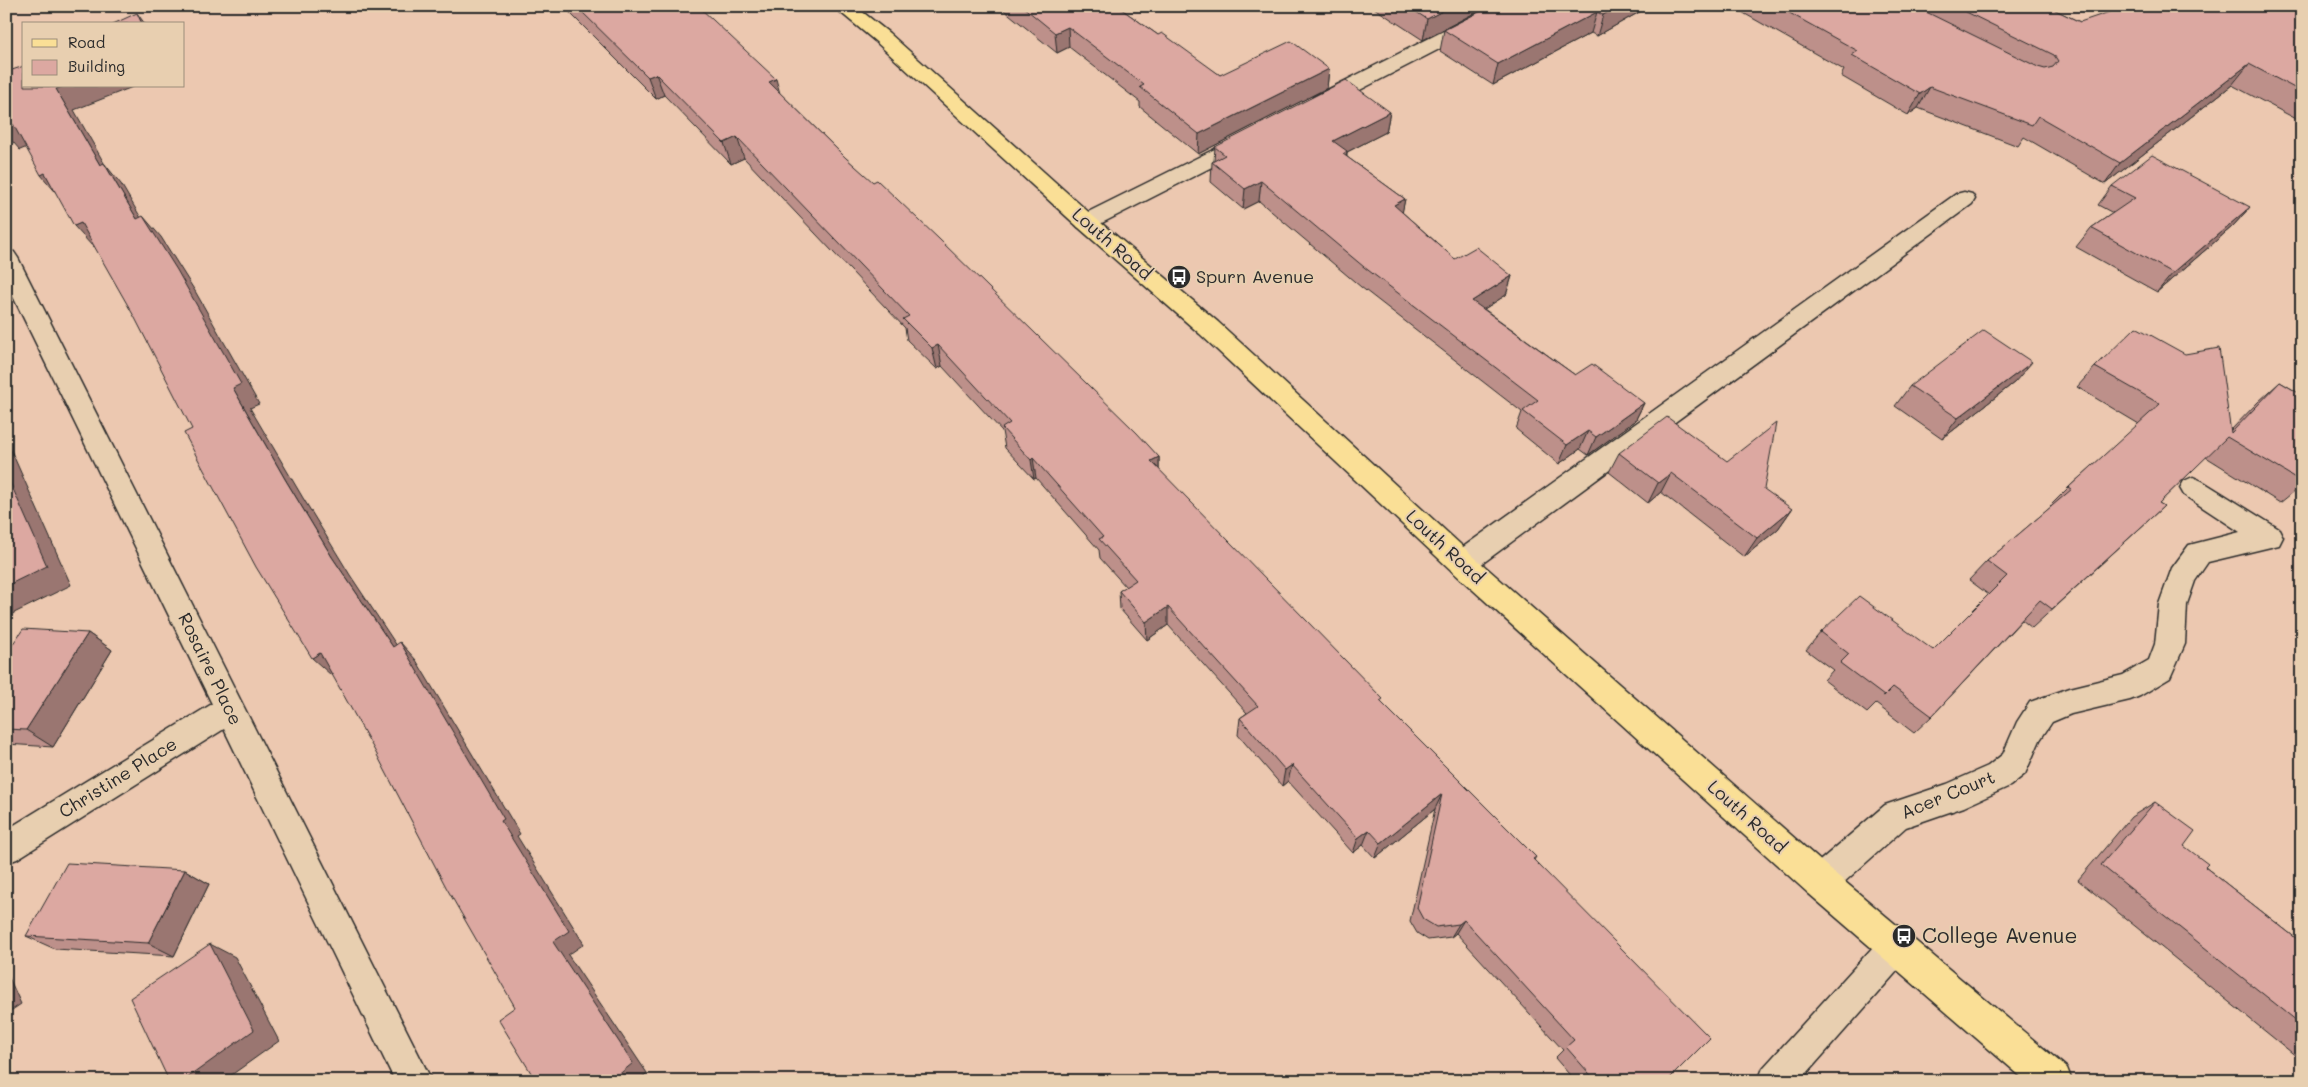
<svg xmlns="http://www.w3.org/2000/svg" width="2308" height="1087" viewBox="0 0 2308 1087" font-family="Mali,sans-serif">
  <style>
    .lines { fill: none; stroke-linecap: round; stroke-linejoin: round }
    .service-casing { stroke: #2b2b2b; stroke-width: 3 }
    .minor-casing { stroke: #2b2b2b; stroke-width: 3 }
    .primary-casing { stroke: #2b2b2b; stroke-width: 3 }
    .service { fill: #e8cfb0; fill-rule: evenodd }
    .minor { fill: #e8cfb0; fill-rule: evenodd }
    .primary { fill: #fadf96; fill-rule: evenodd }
    .wall { fill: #bd908a; stroke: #2b2b2b }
    .shaded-wall { fill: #9a7671; stroke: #2b2b2b }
    .building { fill: #dca8a1; stroke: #2b2b2b }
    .labels { text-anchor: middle; stroke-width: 4; stroke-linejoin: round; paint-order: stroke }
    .street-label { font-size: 18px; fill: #2b2b2b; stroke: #e8cfb0 }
    .poi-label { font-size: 18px; fill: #2b2b2b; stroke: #e8cfb0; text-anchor: start }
    .near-poi-label { font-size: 21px; fill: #2b2b2b; stroke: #e8cfb0; text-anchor: start }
  </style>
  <rect width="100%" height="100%" fill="#ecc8b0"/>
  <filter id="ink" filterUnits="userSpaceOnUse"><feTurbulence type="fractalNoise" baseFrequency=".02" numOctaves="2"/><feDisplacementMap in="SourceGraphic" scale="10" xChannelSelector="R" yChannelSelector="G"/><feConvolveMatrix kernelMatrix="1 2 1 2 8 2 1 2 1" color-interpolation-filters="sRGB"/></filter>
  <g filter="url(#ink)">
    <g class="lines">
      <!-- service casing -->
      <g class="service-casing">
        <path id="service" d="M1964 192 1972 194 1975 199 1972 204 1472 571 1462 575 1452 571 1448 563 1452 555 1956 194Z
          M2193 477 2202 481 2279 529 2283 537 2279 545 2208 562 2195 581 2187 604 2185 644 2170 678 2140 696 2130 700 2071 714 2052 722 2040 740 2025 774 2010 786 1964 807 1906 827 1832 893 1820 898 1808 893 1804 882 1808 871 1885 805 1947 784 1988 766 2003 754 2017 722 2030 702 2070 688 2123 675 2149 660 2155 644 2159 604 2172 568 2189 545 2240 532 2184 495 2180 488 2184 481Z"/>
      </g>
      <!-- minor casing -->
      <g class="minor-casing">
        <path id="minor" d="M1493 6H1518L1515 10 1327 107 1320 108 1313 107 1310 102 1313 97Z
          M1249 132 1257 134 1260 139 1257 144 1094 227 1086 230 1078 227 1075 222 1078 217Z
          M6 250 14 252 18 258 432 1081H395L224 729 17 859 6 863V830L212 704 6 282Z
          M1895 931 1907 936 1912 948 1907 960 1800 1081H1758L1763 1068 1883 936Z"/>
      </g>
      <!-- primary casing -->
      <g class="primary-casing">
        <path id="primary" d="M833 6H855L889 33 1094 217 1218 322 1472 555 1832 871 2067 1068 2072 1081H2026L1808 893 1452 571 1200 334 1078 227 875 41Z"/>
      </g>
      <!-- service -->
      <use href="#service" class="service"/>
      <!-- minor -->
      <use href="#minor" class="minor"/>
      <!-- primary -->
      <use href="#primary" class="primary"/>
    </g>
    <!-- wall -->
    <path class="wall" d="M563 6H698L779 92 846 158 1159 457V470L1382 703 1536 857 1534 860 1667 1081H1575L1555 1058 1563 1050 1456 933 1451 937 1428 940 1417 933 1410 921 1435 809 1375 858 1363 845 1353 853 1288 781 1282 786 1238 735 1240 718 1247 713 1168 625 1147 640 1120 609 1119 591 1126 587 1100 558 1099 550 1036 478 1034 479 1005 448 1002 431 942 366 937 369 907 340 905 328 744 158 731 164 664 95 656 99Z
      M999 6H1117L1158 35 1220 75 1329 69 1327 88 1198 154 1140 107V102L1069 47 1057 53Z
      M1371 6H1488L1423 40Z
      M1491 6H1650L1597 36 1591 33 1493 85 1440 51 1444 30Z
      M1731 6H2047L2080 22 2302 12V122L2232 85 2105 184 2024 137 2018 146 1918 108 1908 115 1841 76 1844 70Z
      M1390 112 1386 132 1347 152V157L1405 199 1402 212 1455 259 1512 276 1506 295 1484 309 1575 375 1644 403 1635 421 1588 455 1580 449 1559 464 1516 429 1522 412 1361 287 1259 201 1243 209 1211 182 1212 162 1214 161 1215 147Z
      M2112 186 2250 207 2233 226 2157 292 2076 247 2091 228 2113 213 2098 205Z
      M2095 367 2230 431 2258 402 2280 382 2302 395V485L2280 503 2206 457 2159 503 2164 506 2032 628 2022 620 1932 716 1914 733 1876 704 1867 713 1824 680 1833 670 1806 650 1821 632 1933 650 1989 595 1969 580 1987 561 2051 507 2050 506 2069 487 2139 424 2077 387Z
      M2015 382 1942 439 1895 406 1910 386Z
      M1619 453 1792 509 1778 529 1744 557 1661 492 1648 503 1609 472Z
      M88 633 112 650 53 747 6 744V654Z
      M2155 802 2184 846 2205 867 2302 943V1061L2078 880 2131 817Z
      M185 870 209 884 174 956 55 949 26 936Z"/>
    <!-- shaded-wall -->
    <path class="shaded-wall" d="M1452 6H1488L1423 40 1427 19Z
      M1619 6H1650L1597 36 1603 15Z
      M1597 12 1591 33 1493 85 1498 64Z
      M137 13 145 24H142Z
      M1068 27 1069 47 1057 53 1055 33Z
      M2249 64 2232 85 2105 184 2120 163Z
      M1329 69 1327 88 1198 154 1199 134Z
      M656 74 664 95 656 99 648 77Z
      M776 79 782 101 769 82Z
      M64 86H135L74 110 117 186 100 165 56 89Z
      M1930 87 1918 108 1908 115 1920 94Z
      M1390 112 1386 132 1347 152 1344 171 1333 141Z
      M13 124 32 145 20 150 6 134V126Z
      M737 137 744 158 731 164 724 143Z
      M104 163 121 184 154 240 137 219Z
      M45 173 59 196 41 175Z
      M1261 181 1259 201 1243 209 1245 189Z
      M1405 199 1401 219 1394 205Z
      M2250 207 2233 226 2157 292 2173 273Z
      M143 216 161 237 195 291 259 404 250 408 303 498 350 575 409 664 393 647 332 557 285 479 233 388Z
      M81 223 100 244 93 247 74 226Z
      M1512 276 1506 295 1467 320 1472 301Z
      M938 345 942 366 937 369 932 348Z
      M2032 362 2015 382 1942 439 1958 418Z
      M1644 403 1635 421 1588 455 1596 437Z
      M1588 431 1580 449 1559 464 1567 445Z
      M6 439 71 585 6 617Z
      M1159 457V477L1151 461Z
      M1033 458 1036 478 1034 479 1031 460Z
      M1671 473 1661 492 1648 503 1658 483Z
      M1792 509 1778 529 1744 557 1757 538Z
      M1168 607V625L1147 640 1146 622Z
      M88 633 112 650 53 747 26 730Z
      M400 642 416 660 520 834 517 836 584 944 568 955 647 1073 638 1081H611L501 821Z
      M320 653 339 671 331 675 312 658Z
      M1292 765 1288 781 1282 786 1285 770Z
      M1442 794 1435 809 1375 858 1381 843Z
      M1369 830 1363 845 1353 853 1358 838Z
      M185 870 209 884 174 956 148 943Z
      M1464 920 1456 933 1451 937 1459 924Z
      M210 944 235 957 279 1041 223 1081H183Z
      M6 971 21 1004 6 1014Z"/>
    <!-- building -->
    <path class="building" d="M576 6H698L776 79 769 82 846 158 873 182 877 180 939 239 1137 433 1159 457 1151 461 1383 699 1380 701 1536 857 1533 859 1710 1038 1667 1081H1596L1566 1047 1574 1040 1464 920 1459 924 1436 927 1423 919 1417 908 1442 794 1381 843 1369 830 1358 838 1292 765 1285 770 1240 718 1258 706 1168 607 1146 622 1119 591 1136 580 1099 539 1103 537 1033 458 1031 460 1002 428 1010 423 938 345 932 348 903 319 909 316 737 137 724 143 656 74 648 77Z
      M1022 6H1117L1158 35 1162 33 1220 75 1291 41 1329 69 1199 134 1140 87 1144 85 1068 27 1055 33Z
      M1407 6H1452L1427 19Z
      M1491 6H1619L1603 15 1597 12 1498 64 1444 30Z
      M1777 6H1914L2038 67 2045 69 2053 67 2058 61 2054 55 1954 6H2047L2080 22 2127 6H2292L2302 12V92L2249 64 2120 163 2038 116 2032 125 1930 87 1920 94 1852 55 1858 51Z
      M137 13 142 24H113Z
      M24 66V86H64L56 89 100 165 104 163 137 219 143 216 177 270 241 384 233 388 285 479 332 557 393 647 400 642 504 819 501 821 569 931 553 942 633 1063 611 1081H536L498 1019 515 1007 446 887 376 753 320 653 312 658 256 567 184 433 192 429 135 318 81 223 74 226 45 173 41 175 13 124 6 126V72Z
      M1346 80 1390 112 1333 141 1347 151 1343 154 1405 199 1394 205 1455 259 1476 247 1512 276 1472 301 1575 375 1592 364 1644 403 1596 437 1588 431 1567 445 1523 411 1538 400 1364 267 1261 181 1245 189 1212 162 1225 155 1215 147Z
      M2152 155 2250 207 2173 273 2091 228 2135 198 2112 186Z
      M2136 327 2185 354 2219 348 2231 433 2280 382 2302 395V482L2227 437 2159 503 2164 506 2052 609 2040 600 1932 716 1893 687 1884 696 1840 663 1849 654 1821 632 1859 596 1933 650 2007 576 1987 561 2072 489 2069 487 2160 404 2095 367Z
      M1984 330 2032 362 1958 418 1910 386Z
      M1667 417 1727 461 1776 423 1764 489 1792 509 1757 538 1671 473 1658 483 1619 453Z
      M6 473 47 566 6 586Z
      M23 629 88 633 26 730 6 729V654Z
      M2155 802 2195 831 2184 846 2208 864 2205 867 2302 943V1025L2101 865Z
      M67 863 185 870 148 943 26 936Z
      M210 944 254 1030 183 1081H169L130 998Z"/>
  </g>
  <!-- icons -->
  <defs>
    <g id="bus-disc" transform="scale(1.25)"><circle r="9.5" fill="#2b2b2b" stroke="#e8cfb0"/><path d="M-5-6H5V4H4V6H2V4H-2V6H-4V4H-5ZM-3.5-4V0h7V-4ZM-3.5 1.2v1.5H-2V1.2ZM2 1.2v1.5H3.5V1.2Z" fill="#fff"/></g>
  </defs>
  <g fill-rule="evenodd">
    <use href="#bus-disc" x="1179" y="277"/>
    <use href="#bus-disc" x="1904" y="936"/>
  </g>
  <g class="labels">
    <!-- street labels -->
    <g class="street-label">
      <text transform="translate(1112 244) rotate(41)" y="6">Louth Road</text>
      <text transform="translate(1445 547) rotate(43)" y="6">Louth Road</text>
      <text transform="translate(210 669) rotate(64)" y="6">Rosaire Place</text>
      <text transform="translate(118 778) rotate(-32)" y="6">Christine Place</text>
      <text transform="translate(1948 795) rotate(-22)" y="6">Acer Court</text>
      <text transform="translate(1747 817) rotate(42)" y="6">Louth Road</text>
    </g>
    <!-- poi labels -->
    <g class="poi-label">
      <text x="1196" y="283">Spurn Avenue</text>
    </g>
    <!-- near-poi labels -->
    <g class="near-poi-label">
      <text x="1922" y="943">College Avenue</text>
    </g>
  </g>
  <!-- margin -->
  <rect width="2308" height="1087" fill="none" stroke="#e8cfb0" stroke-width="25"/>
  <rect x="12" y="12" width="2283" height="1062" fill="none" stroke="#2b2b2b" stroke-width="2" filter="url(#ink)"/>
  <!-- legend -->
  <rect x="22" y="22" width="162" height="65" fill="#e8cfb0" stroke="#9c8d7b"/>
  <rect x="32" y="39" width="25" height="8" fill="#fadf96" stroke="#9c8d7b"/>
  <text x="68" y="48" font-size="15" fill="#2b2b2b">Road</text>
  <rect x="32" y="60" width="25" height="15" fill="#dca8a1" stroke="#9c8d7b"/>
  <text x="68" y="72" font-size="15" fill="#2b2b2b">Building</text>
</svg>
